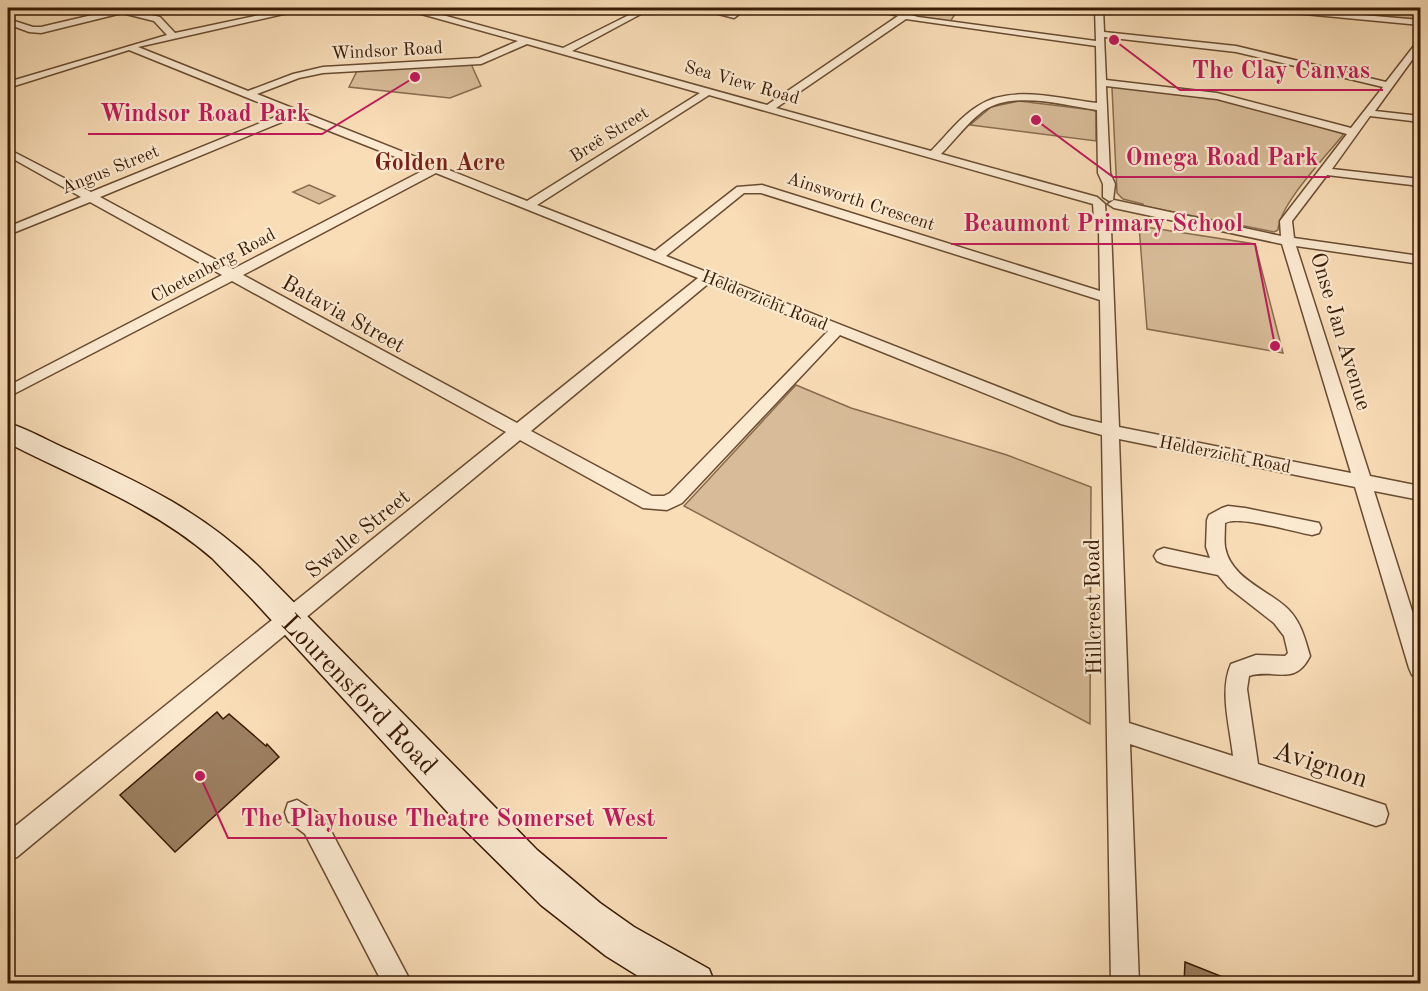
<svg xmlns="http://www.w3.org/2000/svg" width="1428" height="991" viewBox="0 0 1428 991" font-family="'Old Standard TT',serif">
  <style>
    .green { fill: #d8bc99; stroke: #886c4e; stroke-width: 1.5 }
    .building { fill: #9d8061; stroke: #391b04; stroke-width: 1.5 }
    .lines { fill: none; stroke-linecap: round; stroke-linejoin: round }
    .street-casing { stroke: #694c31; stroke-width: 3 }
    .secondary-casing { stroke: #391b04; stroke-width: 3 }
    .street { fill: #fbe9d0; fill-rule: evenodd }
    .secondary { fill: #fbe9d0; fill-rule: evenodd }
    .labels { text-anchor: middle; stroke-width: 4.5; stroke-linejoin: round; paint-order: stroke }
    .far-street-label { font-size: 18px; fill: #391b04; stroke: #fbe9d0 }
    .street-label { font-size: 22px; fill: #391b04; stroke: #fbe9d0 }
    .far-district-label { font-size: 24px; font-weight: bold; fill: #7a1f14; stroke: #fbe9d0 }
    .near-street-label { font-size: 27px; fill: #391b04; stroke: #fbe9d0 }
    .leader { fill: none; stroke: #c2185b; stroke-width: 2 }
    .callout-dot { fill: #c2185b; stroke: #fbe9d0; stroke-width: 2 }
    .callout-label { font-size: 24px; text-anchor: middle; font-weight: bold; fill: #c2185b; stroke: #fbe9d0; stroke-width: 4.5; stroke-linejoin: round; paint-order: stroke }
  </style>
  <rect width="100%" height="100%" fill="#f9ddb7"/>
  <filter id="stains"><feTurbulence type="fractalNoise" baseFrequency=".00333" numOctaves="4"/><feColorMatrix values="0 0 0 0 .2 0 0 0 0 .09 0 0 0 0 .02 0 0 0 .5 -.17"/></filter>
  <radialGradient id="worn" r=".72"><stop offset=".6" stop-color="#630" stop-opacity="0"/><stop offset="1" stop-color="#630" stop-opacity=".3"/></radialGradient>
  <!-- green -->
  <path class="green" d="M887 8H959L950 22 916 17Z
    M1296 8H1420V20Z
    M471 64 481 86 450 98 349 87 358 69Z
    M1115 87 1205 95 1342 133 1343 135C1326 156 1279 205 1278 230L1274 232 1143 206V204L1123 199 1117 193 1112 88Z
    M1019 101 1093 110 1096 112V141L970 125 991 107Z
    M309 185 335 196 319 204 293 192Z
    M1139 226 1255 244 1283 353 1147 329Z
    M796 385 851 408 1007 455 1091 487 1090 724 684 506Z"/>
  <!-- building -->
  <path class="building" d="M217 712 223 719 229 714 266 746 267 744 279 757 175 852 120 795Z
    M1185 962 1238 983V984H1184Z"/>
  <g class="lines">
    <!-- street casing -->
    <g class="street-casing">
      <path id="street" d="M122 8 160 17 175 33 292 8H305L301 10 138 47 248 91 293 74 323 67 479 58 518 41 407 10 406 8H417L563 48 643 8H652L572 51 767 105 898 16 876 10 875 8H886L918 17 1096 41 1095 8H1103L1104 32 1236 46 1386 82 1417 42 1420 41V49L1375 111 1420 116V122L1370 116 1332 169 1420 179V186L1327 175 1292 221 1294 238 1420 256V264L1296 246 1370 476 1420 486V500L1374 491 1420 636V677L1412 675 1409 668 1355 487 1119 439 1129 723 1233 756C1230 727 1219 691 1231 664L1256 655 1285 656 1288 653 1284 636 1274 623 1228 587 1218 575 1164 564 1157 561 1154 556 1157 551 1164 548 1210 558 1206 547 1207 520 1209 515 1222 508 1228 506 1245 508 1319 523 1321 528 1319 533 1312 535C1294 532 1239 515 1225 523 1225 531 1224 540 1225 547 1231 579 1267 589 1288 609 1301 622 1305 639 1310 656 1295 687 1274 668 1249 676L1247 689 1258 764 1385 805 1388 814 1385 823 1376 826 1130 744 1139 984H1111L1102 435 1061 424 840 335 682 503 667 510 643 508 520 440 17 857 8 860V832L506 432 232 281 8 397V386L222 275 90 202 8 235V227L81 197 8 156V149L91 192 285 113 129 50 8 88V82L167 35 154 21 122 13 41 33 29 32 8 24V19L33 27H41ZM906 19 1096 46 1097 103C1060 99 1011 84 978 106 960 117 946 136 931 151L776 108ZM1104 37 1236 52 1383 87 1351 128 1217 93 1106 80ZM527 44 700 93 527 201 257 94 299 78 323 73 481 64ZM1106 86 1217 99 1347 134 1280 221 1281 236 1114 200 1108 204 1114 208 1282 244 1351 473 1119 427 1111 229 1106 219 1105 204 1097 197 941 154C955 140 967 123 983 111 1014 90 1063 105 1097 110L1098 173 1103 184V197L1109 201 1113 200 1115 184 1110 173ZM709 95 1093 204 1094 219 1099 229 1100 291 762 185 737 187 655 251 537 205ZM294 117 426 169 233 269 100 197ZM436 173 698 278 517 423 243 275ZM744 193H761L1100 300 1102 423 1072 416 666 256ZM709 283 828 331 670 493 664 496H652L531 431Z
        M695 8H709L738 15 734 18Z
        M1257 8H1282L1420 20V25L1261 10Z
        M297 800 323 816 412 984H383L305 834 288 821 285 812 288 803Z"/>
    </g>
    <!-- secondary casing -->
    <g class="secondary-casing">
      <path id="secondary" d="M8 423C30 430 50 442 71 451 143 484 204 513 261 569L537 850 600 903 634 927 709 969 715 984H651L606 956 541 905 452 817 254 601 212 558C152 506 78 479 8 443Z"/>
    </g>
    <!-- street -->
    <use href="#street" class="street"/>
    <!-- secondary -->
    <use href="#secondary" class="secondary"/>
  </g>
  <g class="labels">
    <!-- far-street labels -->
    <g class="far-street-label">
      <text transform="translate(387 50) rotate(-3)" y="6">Windsor Road</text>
      <text transform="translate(742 82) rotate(16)" y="6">Sea View Road</text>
      <text transform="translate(609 134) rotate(-32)" y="6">Breë Street</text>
      <text transform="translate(110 169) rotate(-22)" y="6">Angus Street</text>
      <text transform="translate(861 201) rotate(18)" y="6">Ainsworth Crescent</text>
      <text transform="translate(213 265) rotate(-28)" y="6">Cloetenberg Road</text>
      <text transform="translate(765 300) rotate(22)" y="6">Helderzicht Road</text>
      <text transform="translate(1225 454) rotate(11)" y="6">Helderzicht Road</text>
    </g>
    <!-- street labels -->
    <g class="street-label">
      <text transform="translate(344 313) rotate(29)" y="8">Batavia Street</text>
      <text transform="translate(1342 331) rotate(73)" y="8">Onse Jan Avenue</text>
      <text transform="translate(357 533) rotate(-39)" y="8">Swalle Street</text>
      <text transform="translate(1092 607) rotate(-91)" y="8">Hillcrest Road</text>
    </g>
    <!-- far-district labels -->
    <g class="far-district-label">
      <text x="440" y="170">Golden Acre</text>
    </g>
    <!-- near-street labels -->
    <g class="near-street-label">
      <text transform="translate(360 694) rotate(46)" y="9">Lourensford Road</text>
      <text transform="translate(1321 764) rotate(18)" y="9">Avignon</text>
    </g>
  </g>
  <!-- callouts -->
  <path class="leader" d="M1114 40L1180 90H1383M415 77L322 134H88M1036 120L1113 177H1330M1275 346L1255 244H951M200 776L228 838H667"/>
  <g class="callout-dot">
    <circle cx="1114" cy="40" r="6"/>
    <circle cx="415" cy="77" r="6"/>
    <circle cx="1036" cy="120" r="6"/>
    <circle cx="1275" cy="346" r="6"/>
    <circle cx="200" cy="776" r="6"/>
  </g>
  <g class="callout-label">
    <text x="1281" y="78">The Clay Canvas</text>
    <text x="205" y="121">Windsor Road Park</text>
    <text x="1222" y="165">Omega Road Park</text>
    <text x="1103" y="231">Beaumont Primary School</text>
    <text x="448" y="826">The Playhouse Theatre Somerset West</text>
  </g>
  <!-- margin -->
  <rect width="1428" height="991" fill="none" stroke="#f9ddb7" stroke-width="30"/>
  <rect x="9" y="9" width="1410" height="973" fill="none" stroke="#391b04" stroke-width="3"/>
  <rect x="15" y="15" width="1398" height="961" fill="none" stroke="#391b04" stroke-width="1.5"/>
  <rect width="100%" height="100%" filter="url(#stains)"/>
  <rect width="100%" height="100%" fill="url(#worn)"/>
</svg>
